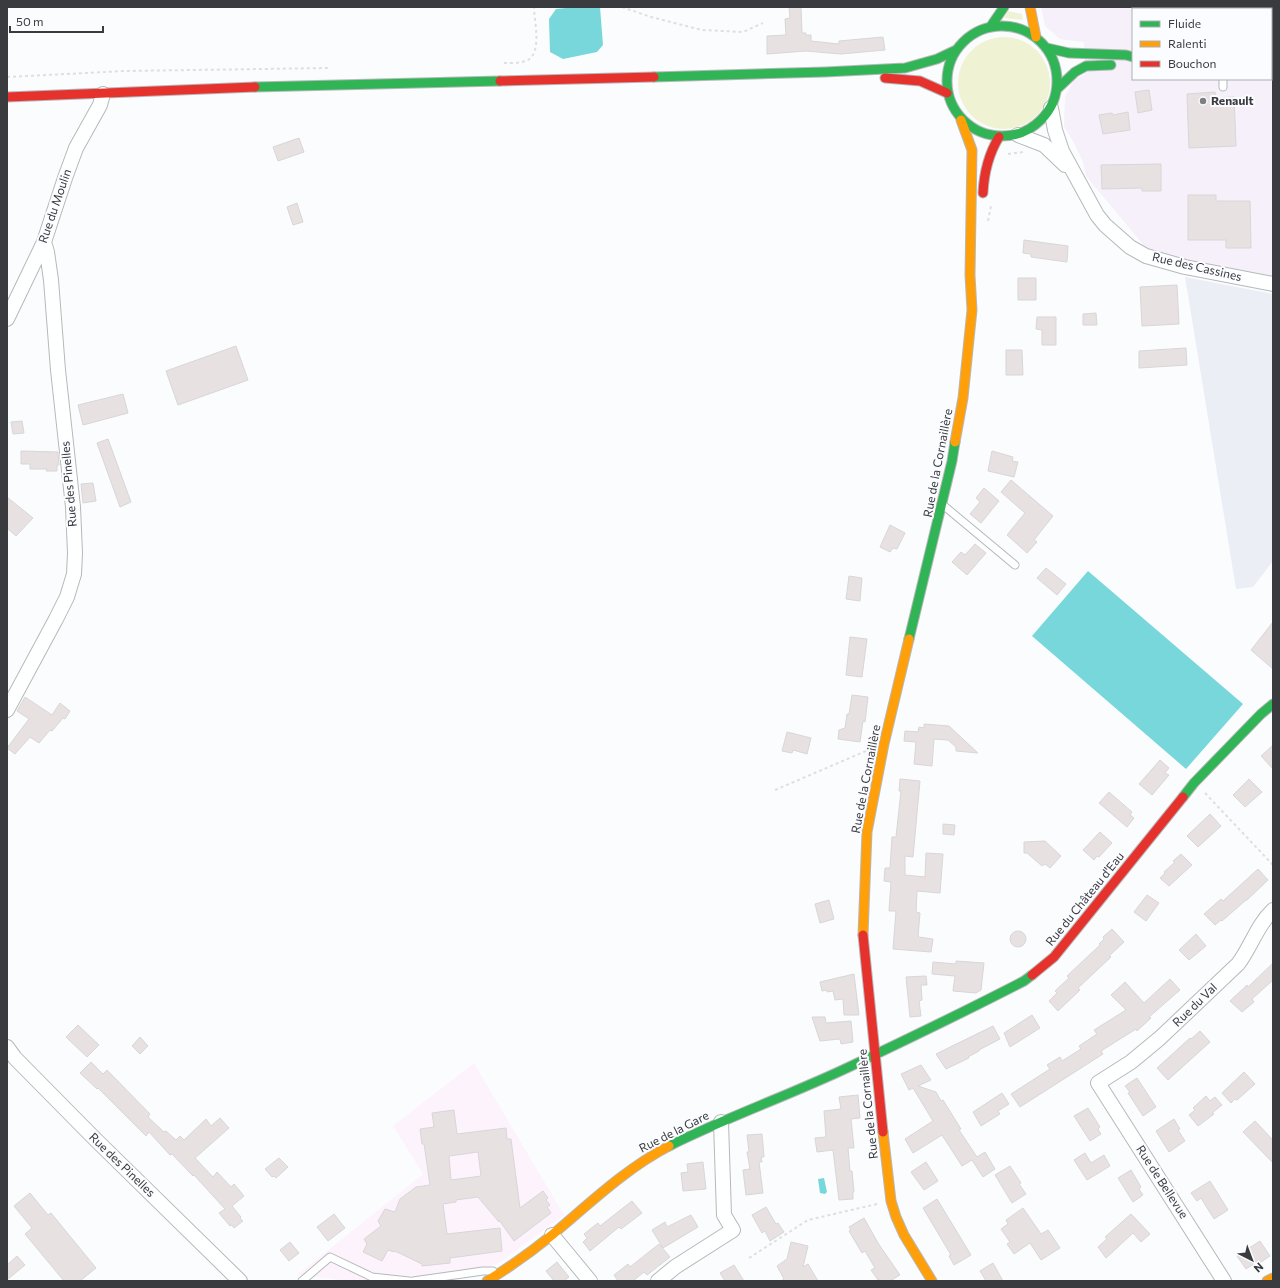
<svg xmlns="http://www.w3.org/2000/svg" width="1280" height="1288" viewBox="0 0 1280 1288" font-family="Commissioner,sans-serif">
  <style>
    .commercial { fill: #f5f0f9; fill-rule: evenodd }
    .built { fill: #ebeff5 }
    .medical { fill: #fdf3fd }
    .green { fill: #eff3d4 }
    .water { fill: #77d7da }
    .building { fill: #e8e1e2; stroke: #d8d6d7; fill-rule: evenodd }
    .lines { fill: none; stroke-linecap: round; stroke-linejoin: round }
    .lane-casing { stroke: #b7b8ba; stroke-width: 9 }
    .street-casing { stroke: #b7b8ba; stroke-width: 16 }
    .fast-casing { stroke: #b7b8ba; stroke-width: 11 }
    .slow-casing { stroke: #b7b8ba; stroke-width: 11 }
    .jam-casing { stroke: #b7b8ba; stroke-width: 11 }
    .path { stroke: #dfdfe0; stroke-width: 2; stroke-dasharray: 3 3; stroke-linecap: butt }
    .lane { stroke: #feffff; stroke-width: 7 }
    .street { stroke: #feffff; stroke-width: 14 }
    .fast { stroke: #30b455; stroke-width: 9 }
    .slow { stroke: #ff9f0a; stroke-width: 9 }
    .jam { stroke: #e5322d; stroke-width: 9 }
    .poi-dot { fill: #7e7f81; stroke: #fafcff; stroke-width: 1.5 }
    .labels { text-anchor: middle; stroke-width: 4; stroke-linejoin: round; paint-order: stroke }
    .poi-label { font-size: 12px; font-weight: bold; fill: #3a3b3e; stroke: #fafcff; text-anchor: start }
    .street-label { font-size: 12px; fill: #3a3b3e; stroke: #fafcff }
  </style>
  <rect width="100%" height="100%" fill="#fbfcfe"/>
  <!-- commercial -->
  <path class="commercial" d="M1041 7H1273V278L1151 254 1086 176 1083 162 1074 143 1064 126 1065 97 1074 80 1085 74 1084 42 1060 39 1045 26ZM1133 9H1271V79H1133Z"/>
  <!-- built -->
  <path class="built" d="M1185 277 1273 294V561L1253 587 1236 589Z"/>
  <!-- medical -->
  <path class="medical" d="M474 1063 564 1215 502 1261 479 1272 455 1279 446 1281H350L297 1275 423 1174 393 1126Z"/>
  <!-- green -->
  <path class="green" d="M1008 11 1022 14 1023 20 1004 18Z
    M958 83a46 46 0 1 1 92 0a46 46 0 1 1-92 0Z"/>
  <!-- water -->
  <path class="water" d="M576 7H600L603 45 597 52 563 59 550 52 549 19 556 9Z
    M1088 571 1243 704 1186 769 1032 636Z
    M824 1178 827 1192 825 1194 820 1193 818 1179Z"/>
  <!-- building -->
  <path class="building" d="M789 7H801L802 33H806L805 35H811V41L839 44V41L883 37 885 50 841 54 806 51 767 54V36L786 35 785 19 790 18Z
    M1149 90 1152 110 1138 113 1135 92Z
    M1215 92 1216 98 1234 97 1236 146 1189 148 1187 94Z
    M1128 112 1130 130 1103 134 1099 115 1112 113 1113 115Z
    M299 138 304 152 278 161 273 147Z
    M1161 164V191H1142V188L1102 189 1101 165Z
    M1188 195H1216V201H1250L1251 248H1226V240H1188Z
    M297 203 303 222 293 225 287 207Z
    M1024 240 1068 246 1067 262 1031 257V254L1023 253Z
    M1018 278H1036V300H1018Z
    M1177 285 1179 324 1142 326 1140 287Z
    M1096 313 1097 325H1083V314Z
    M1037 317H1056V345H1042V330L1036 329Z
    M236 346 248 380 178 405 166 371Z
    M1186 348 1187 365 1139 368V351Z
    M1006 350H1022L1023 375H1006Z
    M123 394 128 413 83 425 78 405Z
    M22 421 24 433 13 434 11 422Z
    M108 439 131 502 120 507 97 443Z
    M21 451 58 452 59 465H57V471H46L47 469H30V464H21Z
    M992 451 1013 457 1012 461 1018 462 1014 477 988 471Z
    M1011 480 1053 516 1034 540 1037 542 1027 553 1007 535 1025 513 1001 492Z
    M93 483 96 501 83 503 81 484Z
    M984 488 999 501 981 523 970 514 980 502 976 498Z
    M7 497 33 518 16 536 7 528Z
    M890 525 905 533 897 549 893 548 890 552 880 547Z
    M975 544 986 553 967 575 952 562 961 552 965 555Z
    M1046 568 1066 584 1057 595 1037 578Z
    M849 576 862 578 860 601 846 599Z
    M1273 622V669L1251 650Z
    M850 637 867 639 862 677 846 675Z
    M852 695 868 697 865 722 863 721 860 742 838 739 839 730 845 728 847 714H849Z
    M25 697 52 715 60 703 70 711 65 719 63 718 52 731 50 730 39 743 30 737 15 754 7 748 29 719 17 711Z
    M924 724 949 726 978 753 956 751V747L948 740 934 739 932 766 914 764 916 742 904 741 905 731 918 732 919 727 924 728Z
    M787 732 811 738 807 754 793 750 792 753 782 751Z
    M1273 745V769L1261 756Z
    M1160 760 1169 768 1165 773 1169 775 1152 795 1139 784Z
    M900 779 920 781 913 857 905 856V875L925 877 926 853 943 854 940 893 917 891 916 912 920 913 918 937 933 939 931 952 893 949 896 911H889L891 882 884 881 885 868H890L892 837H896L901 791H899Z
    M1249 779 1262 792 1245 807 1233 795Z
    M1109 792 1132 812 1130 815 1134 818 1127 827 1099 803Z
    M1210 814 1221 826 1198 847 1187 836Z
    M943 824 955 825 954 835 943 834Z
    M1100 832 1112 843 1099 857 1097 856 1094 860 1083 850Z
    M1045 841 1061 856 1050 868 1045 864 1042 866 1027 853H1024V842Z
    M1181 854 1192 865 1169 886 1160 878 1165 873 1164 872 1175 862 1173 861Z
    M1258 869 1268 880 1247 900H1246L1222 921 1221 920 1215 925 1204 914 1221 899 1223 901Z
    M1147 895 1159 903 1146 921 1134 912Z
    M829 900 834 919 820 923 815 904Z
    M1112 929 1124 942 1109 956 1111 957 1078 988 1080 990 1058 1011 1049 1001 1057 993 1055 991 1069 978 1067 976 1100 945 1099 944 1104 939 1103 937Z
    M1010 939a8 8 0 1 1 16 0a8 8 0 1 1-16 0Z
    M1196 934 1206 946 1189 960 1179 950Z
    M956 961 984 963 981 990 976 993 953 991 955 976 932 974 933 962 956 964Z
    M1273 963V980L1252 999 1254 1002 1242 1012 1230 1001 1247 985 1248 987Z
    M854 974 859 1015H844L843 999 835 1000 833 991 827 992V990L822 991 820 982Z
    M926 976 927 985H921L922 1000 919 1001 921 1016 910 1017 906 977Z
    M1170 979 1180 990 1149 1017 1151 1018 1137 1031 1136 1029 1101 1051 1103 1054 1020 1107 1011 1094 1050 1069 1047 1065 1060 1057 1062 1061 1081 1049 1079 1046 1097 1034 1094 1030 1126 1010 1111 995 1125 982 1144 1003Z
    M1032 1015 1040 1028 1010 1047 1004 1033Z
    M812 1017H825L826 1023 851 1021 853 1042 841 1044 840 1039 820 1041Z
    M78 1025 99 1045 87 1057 66 1037Z
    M993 1026 1000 1039 979 1050V1051L968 1057 969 1058 946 1069 936 1054Z
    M1200 1031 1210 1042 1168 1080 1157 1068 1190 1038 1191 1039Z
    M140 1037 148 1046 140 1054 132 1046Z
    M91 1062 103 1074 107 1070 150 1114 148 1117 164 1132 166 1131 176 1140 180 1136 184 1140 206 1119 211 1126 220 1118 229 1128 195 1158 213 1177 217 1172 231 1187 234 1184 244 1196 232 1206 241 1217 240 1218 243 1221 234 1228 232 1225 230 1226 219 1213 225 1209 194 1175 193 1176 172 1154 170 1155 149 1132 146 1136 98 1088 97 1089 80 1073Z
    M921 1065 931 1080 918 1086 936 1092 941 1101 943 1100 961 1129 959 1130 977 1157 985 1152 995 1169 983 1177 972 1160 962 1166 942 1135 913 1153 905 1139 933 1121 913 1088 909 1090 901 1074Z
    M1244 1072 1255 1084 1237 1100 1235 1099 1231 1103 1222 1093Z
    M1137 1078 1156 1107 1143 1116 1128 1093 1130 1092 1125 1086Z
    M1002 1093 1009 1104 998 1111 1000 1114 981 1126 973 1112Z
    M858 1095 860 1118 851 1119 854 1148H848L850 1171H852L854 1192H853V1199L839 1200 833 1150 817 1152 815 1138 826 1137 824 1111 841 1109 839 1097Z
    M1206 1096 1210 1101 1215 1097 1222 1105 1212 1113 1214 1114 1198 1126 1189 1115 1195 1110 1193 1108Z
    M1088 1108 1100 1127 1098 1129 1101 1134 1090 1141 1074 1116Z
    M454 1110 457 1134 506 1128 507 1139H511L520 1208 543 1191 548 1198 546 1200 550 1205 547 1207 551 1213 514 1241 499 1220V1222L478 1197 456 1200V1202L443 1204 447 1234 500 1228 502 1251 450 1258V1263L422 1266V1264L395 1251 394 1252 388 1250 382 1261 363 1252 367 1244 364 1239 381 1226 378 1221 385 1209 395 1212 400 1199 416 1187 430 1185 424 1144H422L420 1129 434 1127 432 1113ZM478 1152 481 1176 451 1180 449 1156Z
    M1174 1119 1180 1129 1178 1130 1185 1141 1169 1152 1156 1131Z
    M1255 1121 1273 1140V1163L1243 1132Z
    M762 1134 764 1157H761L762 1162H759L763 1193 746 1195 743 1170 750 1169 747 1152H749L747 1135Z
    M1085 1153 1091 1163 1104 1155 1110 1166 1087 1180 1074 1160Z
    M279 1158 288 1167 276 1178 274 1176 272 1177 265 1169Z
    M703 1162 706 1189 683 1191 681 1173 688 1172 687 1164Z
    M926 1162 938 1181 924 1190 911 1172Z
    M1010 1166 1021 1183 1019 1184 1026 1194 1012 1203 995 1175Z
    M1131 1170 1141 1187 1139 1189 1143 1195 1133 1202 1118 1178Z
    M1210 1181 1228 1210 1214 1219 1201 1198 1197 1201 1191 1193Z
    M30 1193 48 1215 51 1213 96 1268 80 1281H64L25 1234 32 1228 14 1206Z
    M937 1199 971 1255 954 1265 949 1256 951 1255 923 1208Z
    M632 1201 642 1213 621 1229 619 1227 590 1251 583 1242 587 1238 584 1234 598 1223 600 1226Z
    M766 1207 776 1224 778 1223 784 1232 770 1241 765 1231 762 1233 752 1215Z
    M1023 1208 1041 1234 1048 1230 1060 1248 1041 1260 1030 1243 1014 1254 1007 1244 1010 1242 1001 1229 1008 1224 1006 1220Z
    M334 1214 345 1228 328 1241 317 1227Z
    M1131 1214 1150 1234 1141 1242 1133 1233 1106 1258 1098 1247 1107 1239 1105 1237Z
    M691 1215 698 1227 663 1248 652 1230 665 1222 667 1227Z
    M864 1218 878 1243 900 1275 890 1281 878 1280 871 1270 875 1268 865 1251 862 1253 849 1231 851 1230 849 1227Z
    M1260 1241 1270 1256 1258 1264 1257 1262 1246 1269 1237 1256Z
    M290 1242 299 1253 289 1261 280 1250Z
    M791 1242 808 1246 803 1267 808 1264 818 1281H781L784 1279 777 1266 787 1259Z
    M659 1244 670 1257 647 1275 644 1272 633 1281H618L614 1275 628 1264 630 1267Z
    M17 1256 25 1265 7 1280V1265Z
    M557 1262 569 1277 564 1281H554L546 1271Z
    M993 1263 1003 1281H986L980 1271Z
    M734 1265 744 1281H725L720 1273Z"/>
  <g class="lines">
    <!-- lane casing -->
    <g class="lane-casing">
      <path id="lane" d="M1225 7 1227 9
        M1223 79V87
        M943 505 1015 565
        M302 1281 330 1257 372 1277 409 1281
        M413 1281 483 1271H493"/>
    </g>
    <!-- street casing -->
    <g class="street-casing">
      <path id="street" d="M1051 108 1055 130 1062 151 1097 215 1105 225 1130 247 1146 256 1185 267 1273 284
        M1018 135 1044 145 1065 165
        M7 319 44 242 65 178 76 148 100 105 103 94
        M7 710 56 619 67 597 74 574 75 553 73 507 58 370 51 280 47 252 44 242
        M7 1047 15 1058 95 1139 240 1281
        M552 1235 590 1281
        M658 1281 675 1267 733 1230 724 1215 721 1122
        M1224 1281 1098 1083 1131 1062 1160 1038 1238 964C1251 947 1257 925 1273 910"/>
    </g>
    <!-- fast casing -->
    <g class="fast-casing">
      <path id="fast" d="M947 81a55 55 0 1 1 110 0a55 55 0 1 1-110 0Z
        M991 26 1004 7
        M1047 48 1069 53 1126 55 1133 57
        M1271 58H1273
        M654 77 825 72 905 68 937 59 956 50
        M255 87 500 81
        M1057 89 1075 72 1086 66 1111 65
        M909 639 952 461 955 442
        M1183 797 1194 783 1261 714 1273 704
        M669 1146C727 1117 790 1095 849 1067 908 1039 966 1011 1024 981L1032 975"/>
    </g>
    <!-- slow casing -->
    <g class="slow-casing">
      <path id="slow" d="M1030 7 1036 37
        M955 442 963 398 972 310 970 275 972 150 961 120
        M863 935 867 832 884 744 909 639
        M883 1132 891 1201 896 1217 904 1235 932 1281
        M487 1281C510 1267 531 1252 552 1235 589 1204 625 1169 669 1146
        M1267 1281 1273 1278"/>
    </g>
    <!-- jam casing -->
    <g class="jam-casing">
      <path id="jam" d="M885 78 920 81 947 93
        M500 81 654 77
        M7 97 255 87
        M983 193C984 173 988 155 999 137
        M863 935 883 1132
        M1032 975 1054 957 1183 797"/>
    </g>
    <!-- path -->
    <path class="path" d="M622 7 651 17 702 30 743 32 763 23
      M504 63C511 63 520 63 526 61 543 54 534 21 534 7
      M7 77 125 71 328 68
      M1008 154 1023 152
      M988 221 991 206
      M775 790 866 751
      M1205 793 1273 865
      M749 1258 808 1220 877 1204"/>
    <!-- lane -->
    <use href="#lane" class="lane"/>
    <!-- street -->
    <use href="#street" class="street"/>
    <!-- fast -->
    <use href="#fast" class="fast"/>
    <!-- slow -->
    <use href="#slow" class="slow"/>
    <!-- jam -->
    <use href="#jam" class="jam"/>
  </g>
  <!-- markers -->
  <circle class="poi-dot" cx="1203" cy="101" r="4"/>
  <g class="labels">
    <!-- poi labels -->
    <g class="poi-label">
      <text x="1211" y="105">Renault</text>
    </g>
    <!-- street labels -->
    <g class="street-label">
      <text transform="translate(55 206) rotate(-71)" y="4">Rue du Moulin</text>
      <text transform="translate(1197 267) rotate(13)" y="4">Rue des Cassines</text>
      <text transform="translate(938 463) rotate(-79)" y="4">Rue de la Cornaillère</text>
      <text transform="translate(69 484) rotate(-95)" y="4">Rue des Pinelles</text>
      <text transform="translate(866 779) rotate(-79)" y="4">Rue de la Cornaillère</text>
      <text transform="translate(1085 899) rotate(-51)" y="4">Rue du Château d'Eau</text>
      <text transform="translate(1195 1005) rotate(-44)" y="4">Rue du Val</text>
      <text transform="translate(868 1104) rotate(-96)" y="4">Rue de la Cornaillère</text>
      <text transform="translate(674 1132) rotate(-27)" y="4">Rue de la Gare</text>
      <text transform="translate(122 1165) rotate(44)" y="4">Rue des Pinelles</text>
      <text transform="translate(1162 1182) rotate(57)" y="4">Rue de Bellevue</text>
    </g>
  </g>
  <!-- border -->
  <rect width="1280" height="1288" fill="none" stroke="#3a3b3e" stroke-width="16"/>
  <!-- legend -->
  <rect x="1132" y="8" width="140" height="72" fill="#fafcff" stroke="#adafb2"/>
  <rect x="1140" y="21" width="20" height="6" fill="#30b455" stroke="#adafb2"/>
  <text x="1168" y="28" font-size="12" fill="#3a3b3e">Fluide</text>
  <rect x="1140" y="41" width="20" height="6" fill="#ff9f0a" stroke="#adafb2"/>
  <text x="1168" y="48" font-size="12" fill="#3a3b3e">Ralenti</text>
  <rect x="1140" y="61" width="20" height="6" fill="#e5322d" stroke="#adafb2"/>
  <text x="1168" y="68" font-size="12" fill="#3a3b3e">Bouchon</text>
  <!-- north arrow -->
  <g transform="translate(1252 1260) rotate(138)" stroke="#fafcff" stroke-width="3" paint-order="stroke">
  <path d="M0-3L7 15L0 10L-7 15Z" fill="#3a3b3e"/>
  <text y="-6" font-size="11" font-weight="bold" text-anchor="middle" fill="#3a3b3e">N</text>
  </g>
  <!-- scale -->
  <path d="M10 26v6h93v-6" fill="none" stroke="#3a3b3e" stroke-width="2"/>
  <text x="16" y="26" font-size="12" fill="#3a3b3e" stroke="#fafcff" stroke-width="3" paint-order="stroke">50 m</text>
</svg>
